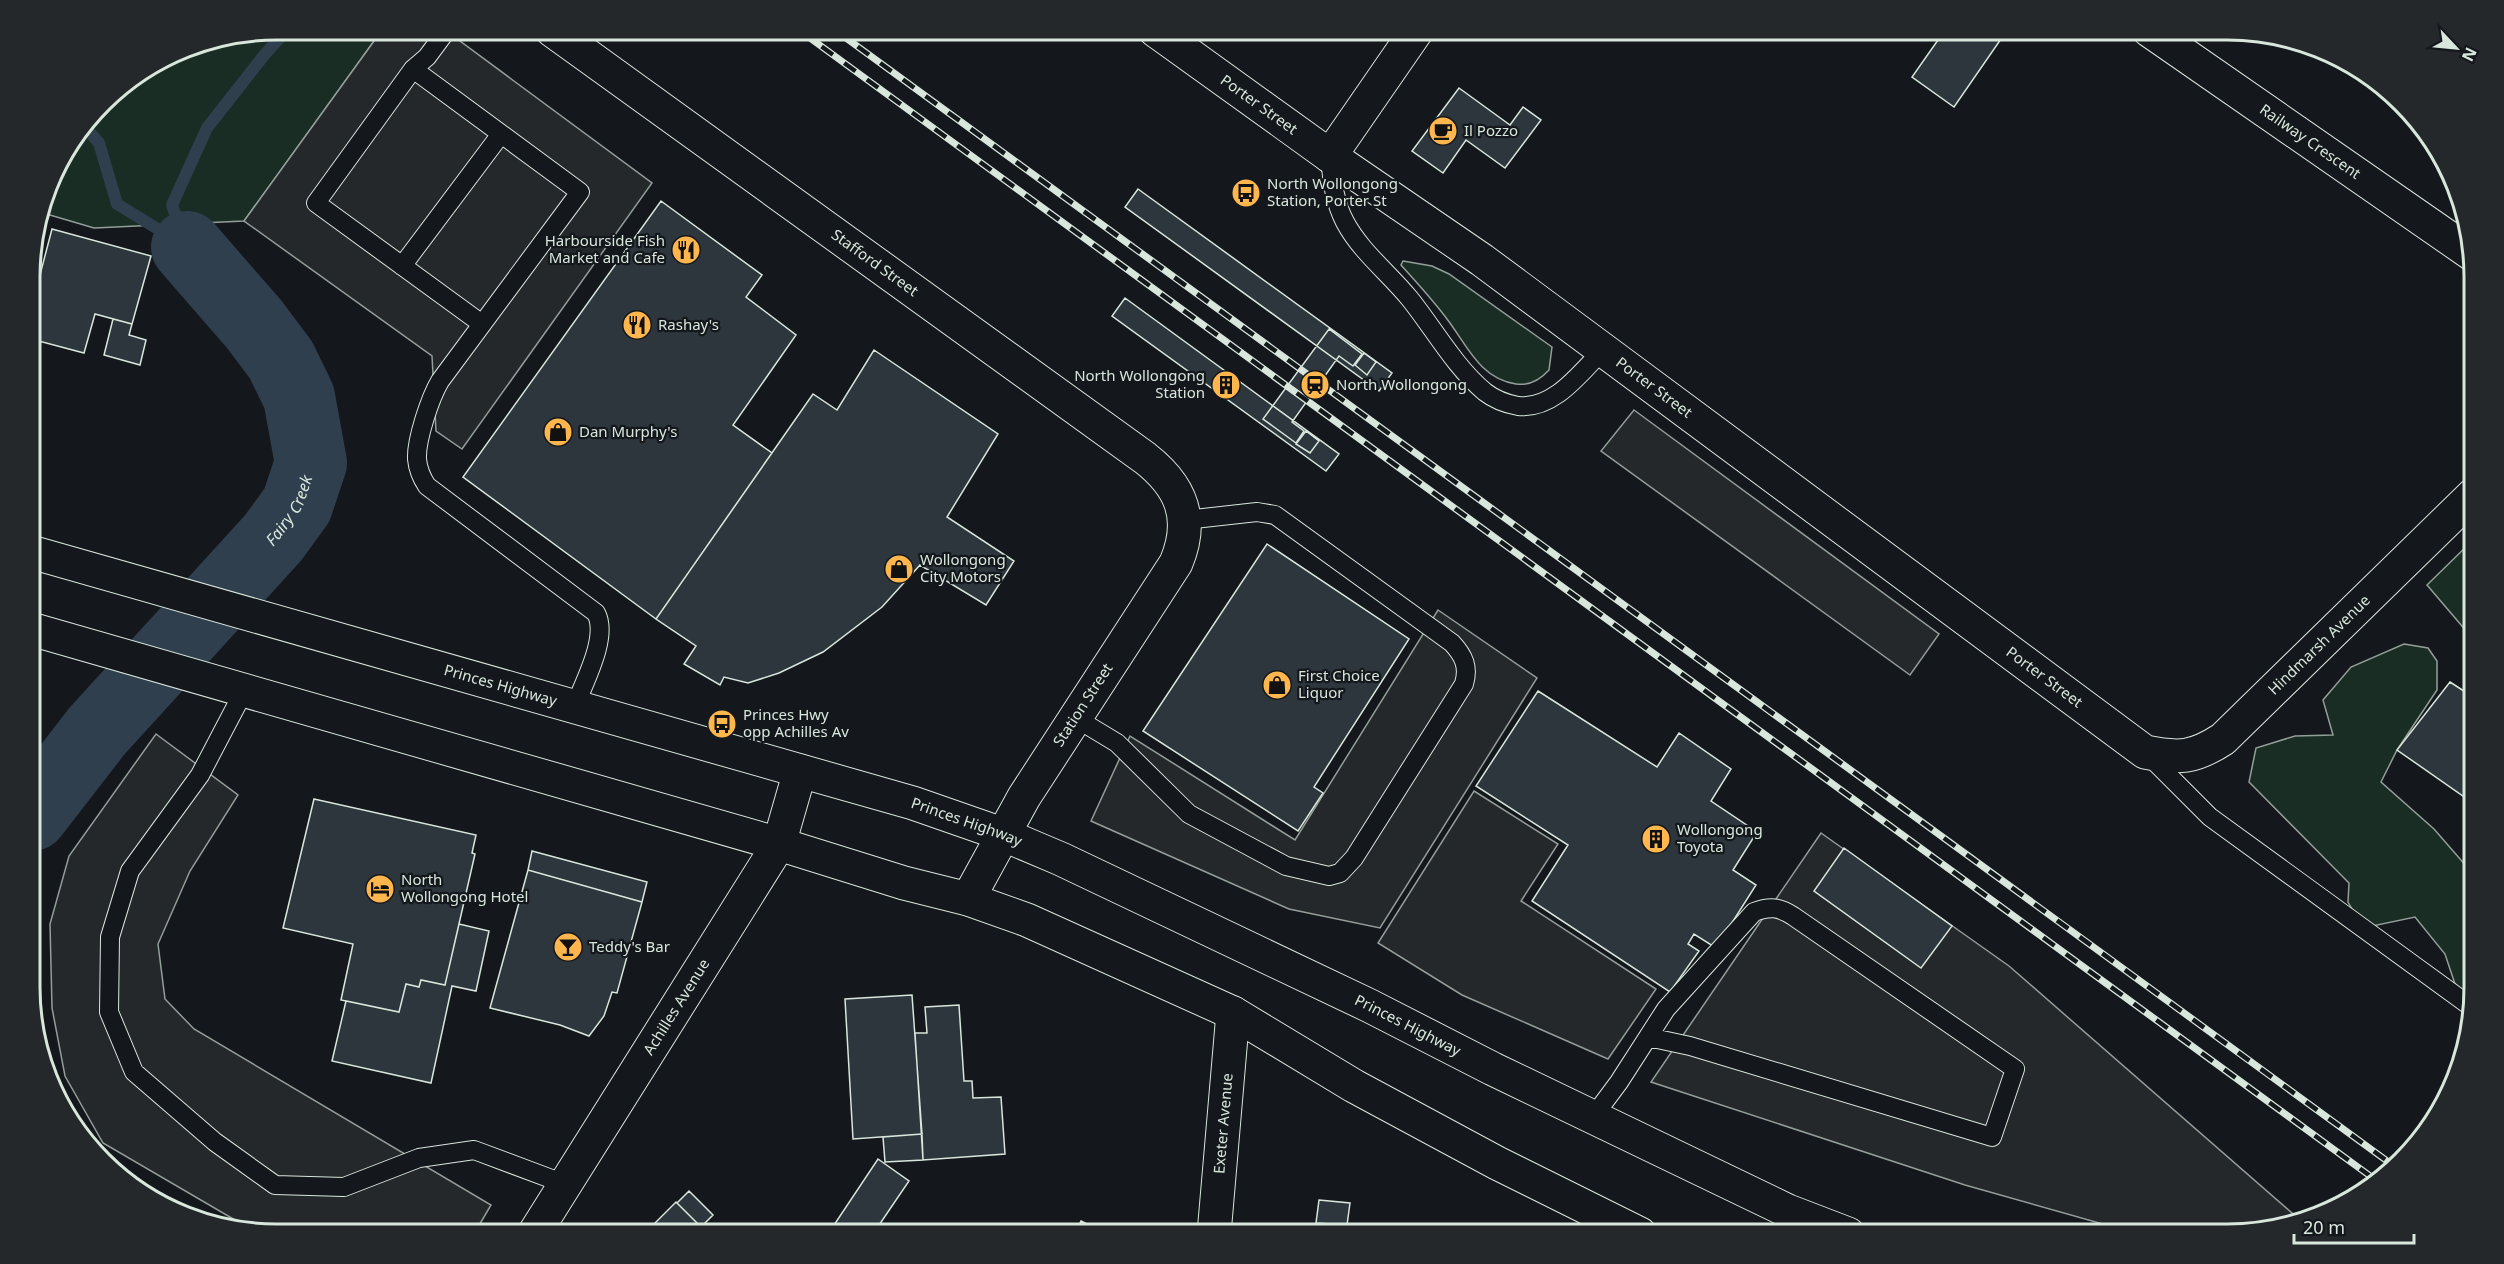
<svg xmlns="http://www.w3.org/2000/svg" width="2504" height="1264" viewBox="0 0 2504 1264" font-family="'Noto Sans',sans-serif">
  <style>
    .green { fill: #1a2d24; stroke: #939e99; stroke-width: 1.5 }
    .parking { fill: #24282b; stroke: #939e99; stroke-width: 1.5 }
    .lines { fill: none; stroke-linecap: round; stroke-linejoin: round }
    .stream { stroke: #2f3f4d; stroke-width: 12 }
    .river { stroke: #2f3f4d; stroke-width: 72 }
    .building { fill: #2c363c; stroke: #d8e6dc; stroke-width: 1.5 }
    .lane-casing { stroke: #d8e6dc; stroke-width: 20 }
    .street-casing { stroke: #d8e6dc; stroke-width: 35 }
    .primary-casing { stroke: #d8e6dc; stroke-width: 35 }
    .lane { stroke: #14181c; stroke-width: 18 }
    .street { stroke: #14181c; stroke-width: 33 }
    .primary { stroke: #14181c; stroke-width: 33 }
    .rail-casing { stroke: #d8e6dc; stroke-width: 7 }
    .rail { stroke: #14181c; stroke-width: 4.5; stroke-dasharray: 14; stroke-linecap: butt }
    .labels { text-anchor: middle; stroke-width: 4.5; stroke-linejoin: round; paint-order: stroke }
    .street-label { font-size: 15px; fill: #d8e6dc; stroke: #14181c }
    .poi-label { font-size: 15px; fill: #d8e6dc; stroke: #14181c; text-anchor: start }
    .water-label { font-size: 16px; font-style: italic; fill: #d8e6dc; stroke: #14181c }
    .rim { fill: none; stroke: #d8e6dc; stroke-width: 3 }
  </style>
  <rect width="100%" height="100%" fill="#14181c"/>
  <!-- green -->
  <path class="green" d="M277 30H382L244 221 94 228 43 213 55 168 114 92 183 49Z
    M1403 261 1432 266 1449 274 1552 347 1549 370C1540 380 1530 386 1516 384 1479 378 1467 345 1447 319 1433 300 1417 283 1401 265Z
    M2473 540V639L2427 585Z
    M2404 644 2428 648 2437 661V690L2397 750 2381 782 2434 829 2474 875V987L2471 1001 2460 999 2445 954 2415 917 2363 928 2348 902 2349 883 2249 782 2256 748 2295 736 2333 735 2323 700 2351 667Z"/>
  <!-- parking -->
  <path class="parking" d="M382 30H445L652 183 462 449 436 431 432 356 244 221Z
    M1634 410 1939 634 1910 675 1601 451Z
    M1438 610 1537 678 1380 928 1289 909 1091 821 1130 736 1295 840Z
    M156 734 238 795 190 871 158 944 165 999 194 1029 491 1205 474 1234H277L247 1227 103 1143 65 1076 52 1008 50 924 69 856Z
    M1474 791 1558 844 1521 901 1656 989 1608 1059 1462 995 1378 943Z
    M1821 833 2009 966 2300 1220 2299 1222 2243 1233 2138 1234 1965 1185 1651 1082Z"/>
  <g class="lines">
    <!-- stream -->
    <path class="stream" d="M86 128 99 143 117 204 187 247
      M187 247 172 205 207 128 265 54 287 30"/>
    <!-- river -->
    <path class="river" id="s1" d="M32 815 97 731 273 538 297 505 311 463 299 397 281 360 254 324 187 247"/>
  </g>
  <!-- building -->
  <path class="building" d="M1945 30H1987L2001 39 1954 107 1912 77Z
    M1459 88 1510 125 1523 107 1541 120 1505 168 1466 140 1443 173 1412 151Z
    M1138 189 1392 373 1379 391 1125 207Z
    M661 201 762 275 746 297 796 335 733 425 772 453 656 619 463 477Z
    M52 229 151 256 132 324 95 314 84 353 31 339V294H35Z
    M1125 298 1339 454 1326 471 1112 316Z
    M113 319 132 324 129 335 146 340 140 365 104 355Z
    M1329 329 1362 354 1353 366 1339 356 1292 422 1304 431 1296 443 1263 419Z
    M874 350 998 434 947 517 1014 561 986 605 920 565 882 607 823 652 779 673 748 683 724 677 720 685 684 664 696 646 656 619 813 394 837 410Z
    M1364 353 1376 362 1367 375 1355 365Z
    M1306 431 1319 441 1310 453 1296 444Z
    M1267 544 1409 639 1314 787 1323 793 1298 831 1143 731Z
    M2450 682 2473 697V803L2397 750Z
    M1538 691 1657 767 1679 733 1731 769 1711 801 1757 832 1733 870 1756 885 1716 948 1694 934 1688 944 1699 951 1670 992 1532 901 1568 845 1476 786Z
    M314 799 476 835 472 853 475 854 445 985 421 980 419 987 406 984 399 1012 341 1000 353 944 283 928Z
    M1844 848 1952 926 1921 968 1814 891Z
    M532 851 647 882 642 902 528 870Z
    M528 870 642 902 617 993 612 992 604 1016 589 1036 560 1025 490 1008Z
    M459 924 489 931 476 991 452 986 431 1083 332 1061 346 1001 399 1012 406 984 419 987 421 980 445 985Z
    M912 995 922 1134 853 1139 845 999Z
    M959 1005 964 1081H972L973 1098 1001 1097 1005 1154 923 1160 915 1033H927L925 1007Z
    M922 1134 923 1160 885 1162 883 1137Z
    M878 1159 909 1181 873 1234H828Z
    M689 1191 713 1215 701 1227 677 1203Z
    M1319 1200 1350 1203 1347 1225 1316 1223Z
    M676 1202 708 1234H649L647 1231Z
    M1081 1221 1107 1234H1053L1058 1224 1076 1232Z"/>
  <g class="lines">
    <!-- lane casing -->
    <g class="lane-casing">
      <path id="lane" d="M447 30 427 57 413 69 316 203 482 324
        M413 69 580 192 440 381C430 398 416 440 417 459 418 470 421 477 427 486L596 613C609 637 584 682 575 706
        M1330 156C1332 180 1334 201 1345 222 1361 252 1389 273 1410 299 1434 329 1455 367 1485 392 1494 399 1507 404 1518 406 1554 410 1581 372 1603 350
        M402 266 501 134
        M244 691 200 775 130 871 110 937 109 1012 134 1072 215 1142 275 1185 344 1187 419 1158 474 1150 565 1184
        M1074 717 1117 743 1189 814 1286 866 1329 876 1340 873 1354 858 1464 684C1469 667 1464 656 1452 643L1275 515 1257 512 1185 520
        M2148 755 2210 817 2470 1006
        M1593 1117 1619 1082 1666 1009 1754 912C1770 906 1779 907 1793 916L2015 1069 1992 1137 1690 1046 1648 1037"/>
    </g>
    <!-- street casing -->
    <g class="street-casing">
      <g id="street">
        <path id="s2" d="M552 30 1145 458C1181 486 1195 518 1176 563L1024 797 968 899"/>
        <path id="s3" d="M1155 30 1330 156 1482 260 2145 752C2179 759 2194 758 2223 739L2473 495"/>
        <path id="s4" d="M2149 30 2472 254"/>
        <path d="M1330 156 1417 30"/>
        <path id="s5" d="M534 1234 779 844"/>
        <path id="s6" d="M1214 1234 1233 1013"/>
      </g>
    </g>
    <!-- primary casing -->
    <g class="primary-casing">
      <g id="primary">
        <path id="s7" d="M31 552 913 803 1002 834 1061 859 1370 1006 1493 1069 1788 1211 1848 1234"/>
        <path d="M31 629 779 844 904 883 968 899 1027 920 1233 1013 1354 1086 1497 1163 1640 1234"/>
        <path d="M779 844 800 771"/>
      </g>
    </g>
    <!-- lane -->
    <use href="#lane" class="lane"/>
    <!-- street -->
    <use href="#street" class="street"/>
    <!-- primary -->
    <use href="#primary" class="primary"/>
    <!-- rail casing -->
    <g class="rail-casing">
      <path id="rail" d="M799 30 2377 1181
        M835 30 2394 1166"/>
    </g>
    <!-- rail -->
    <use href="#rail" class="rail"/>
  </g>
  <!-- icons -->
  <defs>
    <g id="cafe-disc" transform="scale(1.5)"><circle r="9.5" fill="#ffb74d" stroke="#14181c"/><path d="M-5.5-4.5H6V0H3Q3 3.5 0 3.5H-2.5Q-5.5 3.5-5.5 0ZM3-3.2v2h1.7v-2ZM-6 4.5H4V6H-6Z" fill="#111"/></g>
    <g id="bus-disc" transform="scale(1.5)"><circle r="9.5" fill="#ffb74d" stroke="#14181c"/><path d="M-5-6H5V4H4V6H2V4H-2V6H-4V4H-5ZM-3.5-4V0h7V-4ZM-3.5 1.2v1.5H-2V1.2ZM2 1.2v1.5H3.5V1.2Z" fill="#111"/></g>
    <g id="restaurant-disc" transform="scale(1.5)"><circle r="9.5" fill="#ffb74d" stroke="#14181c"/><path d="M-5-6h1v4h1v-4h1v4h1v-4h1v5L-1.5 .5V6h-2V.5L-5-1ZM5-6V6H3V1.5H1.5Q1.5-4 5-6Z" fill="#111"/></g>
    <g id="building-disc" transform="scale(1.5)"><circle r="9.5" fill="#ffb74d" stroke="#14181c"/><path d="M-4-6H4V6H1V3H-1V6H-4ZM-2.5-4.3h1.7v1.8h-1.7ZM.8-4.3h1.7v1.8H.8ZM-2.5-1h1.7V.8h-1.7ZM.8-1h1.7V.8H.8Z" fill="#111"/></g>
    <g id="station-disc" transform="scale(1.5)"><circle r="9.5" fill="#ffb74d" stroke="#14181c"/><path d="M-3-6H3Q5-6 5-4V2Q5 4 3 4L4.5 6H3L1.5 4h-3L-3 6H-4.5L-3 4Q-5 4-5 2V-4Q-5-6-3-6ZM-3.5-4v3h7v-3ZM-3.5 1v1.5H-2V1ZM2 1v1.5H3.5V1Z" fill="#111"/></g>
    <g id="shop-disc" transform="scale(1.5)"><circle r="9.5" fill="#ffb74d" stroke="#14181c"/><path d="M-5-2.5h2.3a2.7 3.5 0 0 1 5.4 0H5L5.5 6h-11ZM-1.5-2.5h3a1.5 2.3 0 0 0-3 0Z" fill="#111"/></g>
    <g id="hotel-disc" transform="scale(1.5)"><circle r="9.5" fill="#ffb74d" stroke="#14181c"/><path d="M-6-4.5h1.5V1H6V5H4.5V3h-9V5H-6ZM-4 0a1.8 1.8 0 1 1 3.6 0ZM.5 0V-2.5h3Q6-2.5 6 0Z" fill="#111"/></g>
    <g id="bar-disc" transform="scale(1.5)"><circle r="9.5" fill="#ffb74d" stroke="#14181c"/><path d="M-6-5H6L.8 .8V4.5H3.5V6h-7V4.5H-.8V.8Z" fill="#111"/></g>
  </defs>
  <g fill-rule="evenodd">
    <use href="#cafe-disc" x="1443" y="131"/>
    <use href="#bus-disc" x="1246" y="193"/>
    <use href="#restaurant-disc" x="686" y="250"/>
    <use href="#restaurant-disc" x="637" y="325"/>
    <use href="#building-disc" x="1226" y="385"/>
    <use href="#station-disc" x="1315" y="385"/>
    <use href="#shop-disc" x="558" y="432"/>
    <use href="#shop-disc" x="899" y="569"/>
    <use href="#shop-disc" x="1277" y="685"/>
    <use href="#bus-disc" x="722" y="724"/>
    <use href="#building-disc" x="1656" y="839"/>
    <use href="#hotel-disc" x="380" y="889"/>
    <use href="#bar-disc" x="568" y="947"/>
  </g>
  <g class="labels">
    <!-- street labels -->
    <g class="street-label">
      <text dy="5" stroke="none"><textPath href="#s3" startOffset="128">Porter Street</textPath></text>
      <text dy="5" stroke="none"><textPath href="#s4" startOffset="196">Railway Crescent</textPath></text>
      <text dy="5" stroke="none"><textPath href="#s2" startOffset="398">Stafford Street</textPath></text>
      <text dy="5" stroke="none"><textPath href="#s3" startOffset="614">Porter Street</textPath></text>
      <text dy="5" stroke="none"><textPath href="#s3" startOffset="1442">Hindmarsh Avenue</textPath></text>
      <text dy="5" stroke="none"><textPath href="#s3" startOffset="1100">Porter Street</textPath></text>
      <text dy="5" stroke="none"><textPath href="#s7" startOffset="488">Princes Highway</textPath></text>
      <text transform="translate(1083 705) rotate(-57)" y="5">Station Street</text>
      <text dy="5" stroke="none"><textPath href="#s7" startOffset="974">Princes Highway</textPath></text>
      <text dy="5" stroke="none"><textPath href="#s5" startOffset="268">Achilles Avenue</textPath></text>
      <text dy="5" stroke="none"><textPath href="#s7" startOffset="1460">Princes Highway</textPath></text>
      <text dy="5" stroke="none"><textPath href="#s6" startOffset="111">Exeter Avenue</textPath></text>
    </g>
    <!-- poi labels -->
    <g class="poi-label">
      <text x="1464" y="136">Il Pozzo</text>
      <text x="1267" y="189">North Wollongong<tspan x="1267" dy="17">Station, Porter St</tspan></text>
      <text x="665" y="246" text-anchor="end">Harbourside Fish<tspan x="665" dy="17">Market and Cafe</tspan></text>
      <text x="658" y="330">Rashay's</text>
      <text x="1205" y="381" text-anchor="end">North Wollongong<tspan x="1205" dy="17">Station</tspan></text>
      <text x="1336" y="390">North Wollongong</text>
      <text x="579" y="437">Dan Murphy's</text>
      <text x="920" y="565">Wollongong<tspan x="920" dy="17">City Motors</tspan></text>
      <text x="1298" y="681">First Choice<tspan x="1298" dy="17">Liquor</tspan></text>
      <text x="743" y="720">Princes Hwy<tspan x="743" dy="17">opp Achilles Av</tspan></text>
      <text x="1677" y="835">Wollongong<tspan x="1677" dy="17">Toyota</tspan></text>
      <text x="401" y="885">North<tspan x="401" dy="17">Wollongong Hotel</tspan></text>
      <text x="589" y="952">Teddy's Bar</text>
    </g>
    <!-- water labels -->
    <g class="water-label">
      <text dy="6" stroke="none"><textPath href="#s1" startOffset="400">Fairy Creek</textPath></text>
    </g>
  </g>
  <!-- crop -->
  <path d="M0 0H2504V1264H0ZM277 40H2227A237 237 0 0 1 2464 277V987A237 237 0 0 1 2227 1224H277A237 237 0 0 1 40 987V277A237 237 0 0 1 277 40Z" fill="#24282b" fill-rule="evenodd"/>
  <path class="rim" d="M277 40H2227A237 237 0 0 1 2464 277V987A237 237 0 0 1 2227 1224H277A237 237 0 0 1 40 987V277A237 237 0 0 1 277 40Z"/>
  <!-- north arrow -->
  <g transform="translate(2456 48) rotate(116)" stroke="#14181c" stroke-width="4.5" paint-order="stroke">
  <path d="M0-4.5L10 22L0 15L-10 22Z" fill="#d8e6dc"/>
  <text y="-9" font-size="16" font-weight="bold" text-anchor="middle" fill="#d8e6dc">N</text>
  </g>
  <!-- scale -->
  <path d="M2294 1234v9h120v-9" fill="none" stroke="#d8e6dc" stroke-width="3"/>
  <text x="2303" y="1234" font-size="18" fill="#d8e6dc" stroke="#14181c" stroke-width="4.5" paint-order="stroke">20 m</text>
</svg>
